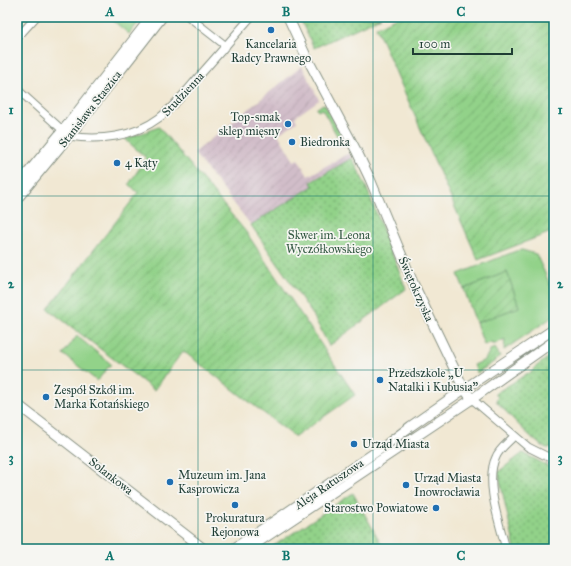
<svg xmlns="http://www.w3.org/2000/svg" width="571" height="566" viewBox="0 0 571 566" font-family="'IM FELL Great Primer',serif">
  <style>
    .industrial { fill: url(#industrial-furrows) }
    .grass { fill: #92d289; stroke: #58885e }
    .park { fill: url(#park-dots); stroke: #58885e }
    .garden { fill: url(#garden-furrows); stroke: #58885e }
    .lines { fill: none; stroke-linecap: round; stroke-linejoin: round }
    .street-casing { stroke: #889284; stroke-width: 9 }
    .secondary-casing { stroke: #889284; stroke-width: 11 }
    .street { stroke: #fff; stroke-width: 7 }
    .secondary { stroke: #fff; stroke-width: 9 }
    .grid { fill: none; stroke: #0f766e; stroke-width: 1; stroke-opacity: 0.55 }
    .poi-dot { fill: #1f6fb2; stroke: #f6f6f2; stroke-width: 1.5 }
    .labels { text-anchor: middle; stroke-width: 3.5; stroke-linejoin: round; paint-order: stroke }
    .poi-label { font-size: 12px; fill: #1f3d34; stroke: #f6f6f2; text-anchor: start }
    .street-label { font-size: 12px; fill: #1f3d34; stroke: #f6f6f2 }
    .park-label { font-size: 12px; fill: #365b45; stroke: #f6f6f2 }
    .neatline { fill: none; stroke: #0f766e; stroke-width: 1.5 }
    .grid-label { font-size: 13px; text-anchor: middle; font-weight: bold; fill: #0f766e }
  </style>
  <defs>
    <pattern id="industrial-furrows" width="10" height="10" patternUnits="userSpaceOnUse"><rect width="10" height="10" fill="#d1bdc9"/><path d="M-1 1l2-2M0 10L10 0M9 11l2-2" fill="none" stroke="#b3a3ad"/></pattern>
    <pattern id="park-dots" width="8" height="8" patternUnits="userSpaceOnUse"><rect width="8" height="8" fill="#92d289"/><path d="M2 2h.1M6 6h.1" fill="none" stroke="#77ac71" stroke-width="1.8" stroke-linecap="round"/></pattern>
    <pattern id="garden-furrows" width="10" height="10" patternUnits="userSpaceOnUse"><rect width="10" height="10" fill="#92d289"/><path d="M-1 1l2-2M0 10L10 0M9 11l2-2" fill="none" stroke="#77ac71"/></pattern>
  </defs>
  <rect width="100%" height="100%" fill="#f6f6f2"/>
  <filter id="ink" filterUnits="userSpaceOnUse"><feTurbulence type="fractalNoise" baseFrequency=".025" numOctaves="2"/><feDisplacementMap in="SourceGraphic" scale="8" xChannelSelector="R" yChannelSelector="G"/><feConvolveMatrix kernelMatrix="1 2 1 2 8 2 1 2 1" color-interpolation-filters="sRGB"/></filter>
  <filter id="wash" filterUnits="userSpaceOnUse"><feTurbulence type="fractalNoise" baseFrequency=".012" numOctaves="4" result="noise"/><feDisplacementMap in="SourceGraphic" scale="16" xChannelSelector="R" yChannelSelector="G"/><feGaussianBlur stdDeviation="0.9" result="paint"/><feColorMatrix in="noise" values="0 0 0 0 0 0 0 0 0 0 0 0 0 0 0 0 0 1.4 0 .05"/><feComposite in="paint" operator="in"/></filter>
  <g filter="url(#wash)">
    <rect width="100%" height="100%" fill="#f1e8d3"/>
    <!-- industrial -->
    <path class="industrial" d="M302 66 319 100 295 117 297 122 278 134 294 161 298 159 308 176 349 153 352 158 311 181 313 186 251 225 194 153Z"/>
    <!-- grass -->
    <path class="grass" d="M109 17H143L129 34Z
      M323 104 325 105 346 144 343 146 322 109 318 111 316 109Z
      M522 250 536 254 554 293V316L504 350 505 339 493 345 492 342 484 345 476 323 519 307 507 272 464 289 458 274 516 251Z
      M77 336 111 364 97 381 63 354Z"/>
    <!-- park -->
    <path class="park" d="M299 17H381L314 48Z
      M352 158 365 184 406 289 329 346 313 315 251 225 313 186 311 182Z
      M554 353V446C552 447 550 448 548 448 539 449 504 409 496 401L498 397 495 394 496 393 514 382 528 373 529 374 534 370 533 369Z
      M523 453 554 469V549H515L498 472Z
      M353 493 384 549H269Z"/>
    <!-- garden -->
    <path class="garden" d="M398 17H554V231L478 260 376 27Z
      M159 127 246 232 355 395 295 437 183 351 154 390 48 309 138 193 129 184 146 158 125 139Z
      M507 272 519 307 476 323 464 289Z
      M495 348 500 356 495 361 477 373 474 365 485 360 490 350Z"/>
  </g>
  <g filter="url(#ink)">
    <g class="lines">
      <!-- street casing -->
      <g class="street-casing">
        <path id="street" d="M189 17 226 46
          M17 38 36 17
          M17 89 69 136C99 141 134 137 159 118 175 106 188 89 201 74 218 55 234 36 251 17
          M472 399 528 447 554 460
          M506 549C500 525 484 481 496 457 499 449 508 443 514 436"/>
      </g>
      <!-- secondary casing -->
      <g class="secondary-casing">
        <path id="secondary" d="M288 17 306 56 357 152 370 179 414 285 464 389 472 399
          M17 186 68 124 151 17
          M17 199 74 130 162 17
          M17 404 204 549
          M233 549 386 445 411 426 464 389 554 329
          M248 549 472 399 554 341"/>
      </g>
      <!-- street -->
      <use href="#street" class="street"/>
      <!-- secondary -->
      <use href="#secondary" class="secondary"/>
    </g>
  </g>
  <!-- grid -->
  <path class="grid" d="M198 17V549M373 17V549M17 196H554M17 370H554"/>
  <!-- markers -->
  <g class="poi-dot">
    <circle cx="271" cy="30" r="4"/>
    <circle cx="288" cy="124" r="4"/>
    <circle cx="292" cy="142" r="4"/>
    <circle cx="117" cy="163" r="4"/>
    <circle cx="380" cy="380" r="4"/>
    <circle cx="46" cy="397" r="4"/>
    <circle cx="354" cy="444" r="4"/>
    <circle cx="170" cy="482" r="4"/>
    <circle cx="406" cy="485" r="4"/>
    <circle cx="235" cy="505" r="4"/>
    <circle cx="436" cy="508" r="4"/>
  </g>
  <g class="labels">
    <!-- poi labels -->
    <g class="poi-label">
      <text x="271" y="48" text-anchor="middle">Kancelaria<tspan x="271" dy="14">Radcy Prawnego</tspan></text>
      <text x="280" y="121" text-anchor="end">Top-smak<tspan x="280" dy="14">sklep mięsny</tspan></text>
      <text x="300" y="146">Biedronka</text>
      <text x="125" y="167">4 Kąty</text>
      <text x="388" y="377">Przedszkole „U<tspan x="388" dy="14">Natalki i Kubusia”</tspan></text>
      <text x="54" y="394">Zespół Szkół im.<tspan x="54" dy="14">Marka Kotańskiego</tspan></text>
      <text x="362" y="448">Urząd Miasta</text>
      <text x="178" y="479">Muzeum im. Jana<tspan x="178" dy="14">Kasprowicza</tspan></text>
      <text x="414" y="482">Urząd Miasta<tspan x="414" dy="14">Inowrocławia</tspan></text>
      <text x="428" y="512" text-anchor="end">Starostwo Powiatowe</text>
      <text x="235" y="522" text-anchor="middle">Prokuratura<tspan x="235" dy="14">Rejonowa</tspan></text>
    </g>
    <!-- street labels -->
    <g class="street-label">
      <text transform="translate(183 94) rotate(-47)" y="4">Studzienna</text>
      <text transform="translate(90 109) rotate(-52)" y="4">Stanisława Staszica</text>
      <text transform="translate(416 289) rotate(66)" y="4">Świętokrzyska</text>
      <text transform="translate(111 476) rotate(38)" y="4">Solankowa</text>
      <text transform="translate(329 484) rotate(-34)" y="4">Aleja Ratuszowa</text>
    </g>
    <!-- park labels -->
    <g class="park-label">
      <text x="329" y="239">Skwer im. Leona<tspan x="329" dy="14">Wyczółkowskiego</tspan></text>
    </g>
  </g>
  <!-- margin -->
  <rect width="571" height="566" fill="none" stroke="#f6f6f2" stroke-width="44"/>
  <!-- scale -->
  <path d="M413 48v6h99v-6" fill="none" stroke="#1f3d34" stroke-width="2"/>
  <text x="419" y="48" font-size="12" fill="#1f3d34" stroke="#f6f6f2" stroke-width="3" paint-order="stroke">100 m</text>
  <rect x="22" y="22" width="527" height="522" class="neatline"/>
  <g class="grid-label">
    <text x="110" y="16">A</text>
    <text x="286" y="16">B</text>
    <text x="461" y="16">C</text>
    <text x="11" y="114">1</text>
    <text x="560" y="114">1</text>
    <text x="11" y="288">2</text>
    <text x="560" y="288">2</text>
    <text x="11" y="462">3</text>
    <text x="560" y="462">3</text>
    <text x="110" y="560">A</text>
    <text x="286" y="560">B</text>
    <text x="461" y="560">C</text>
  </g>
</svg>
